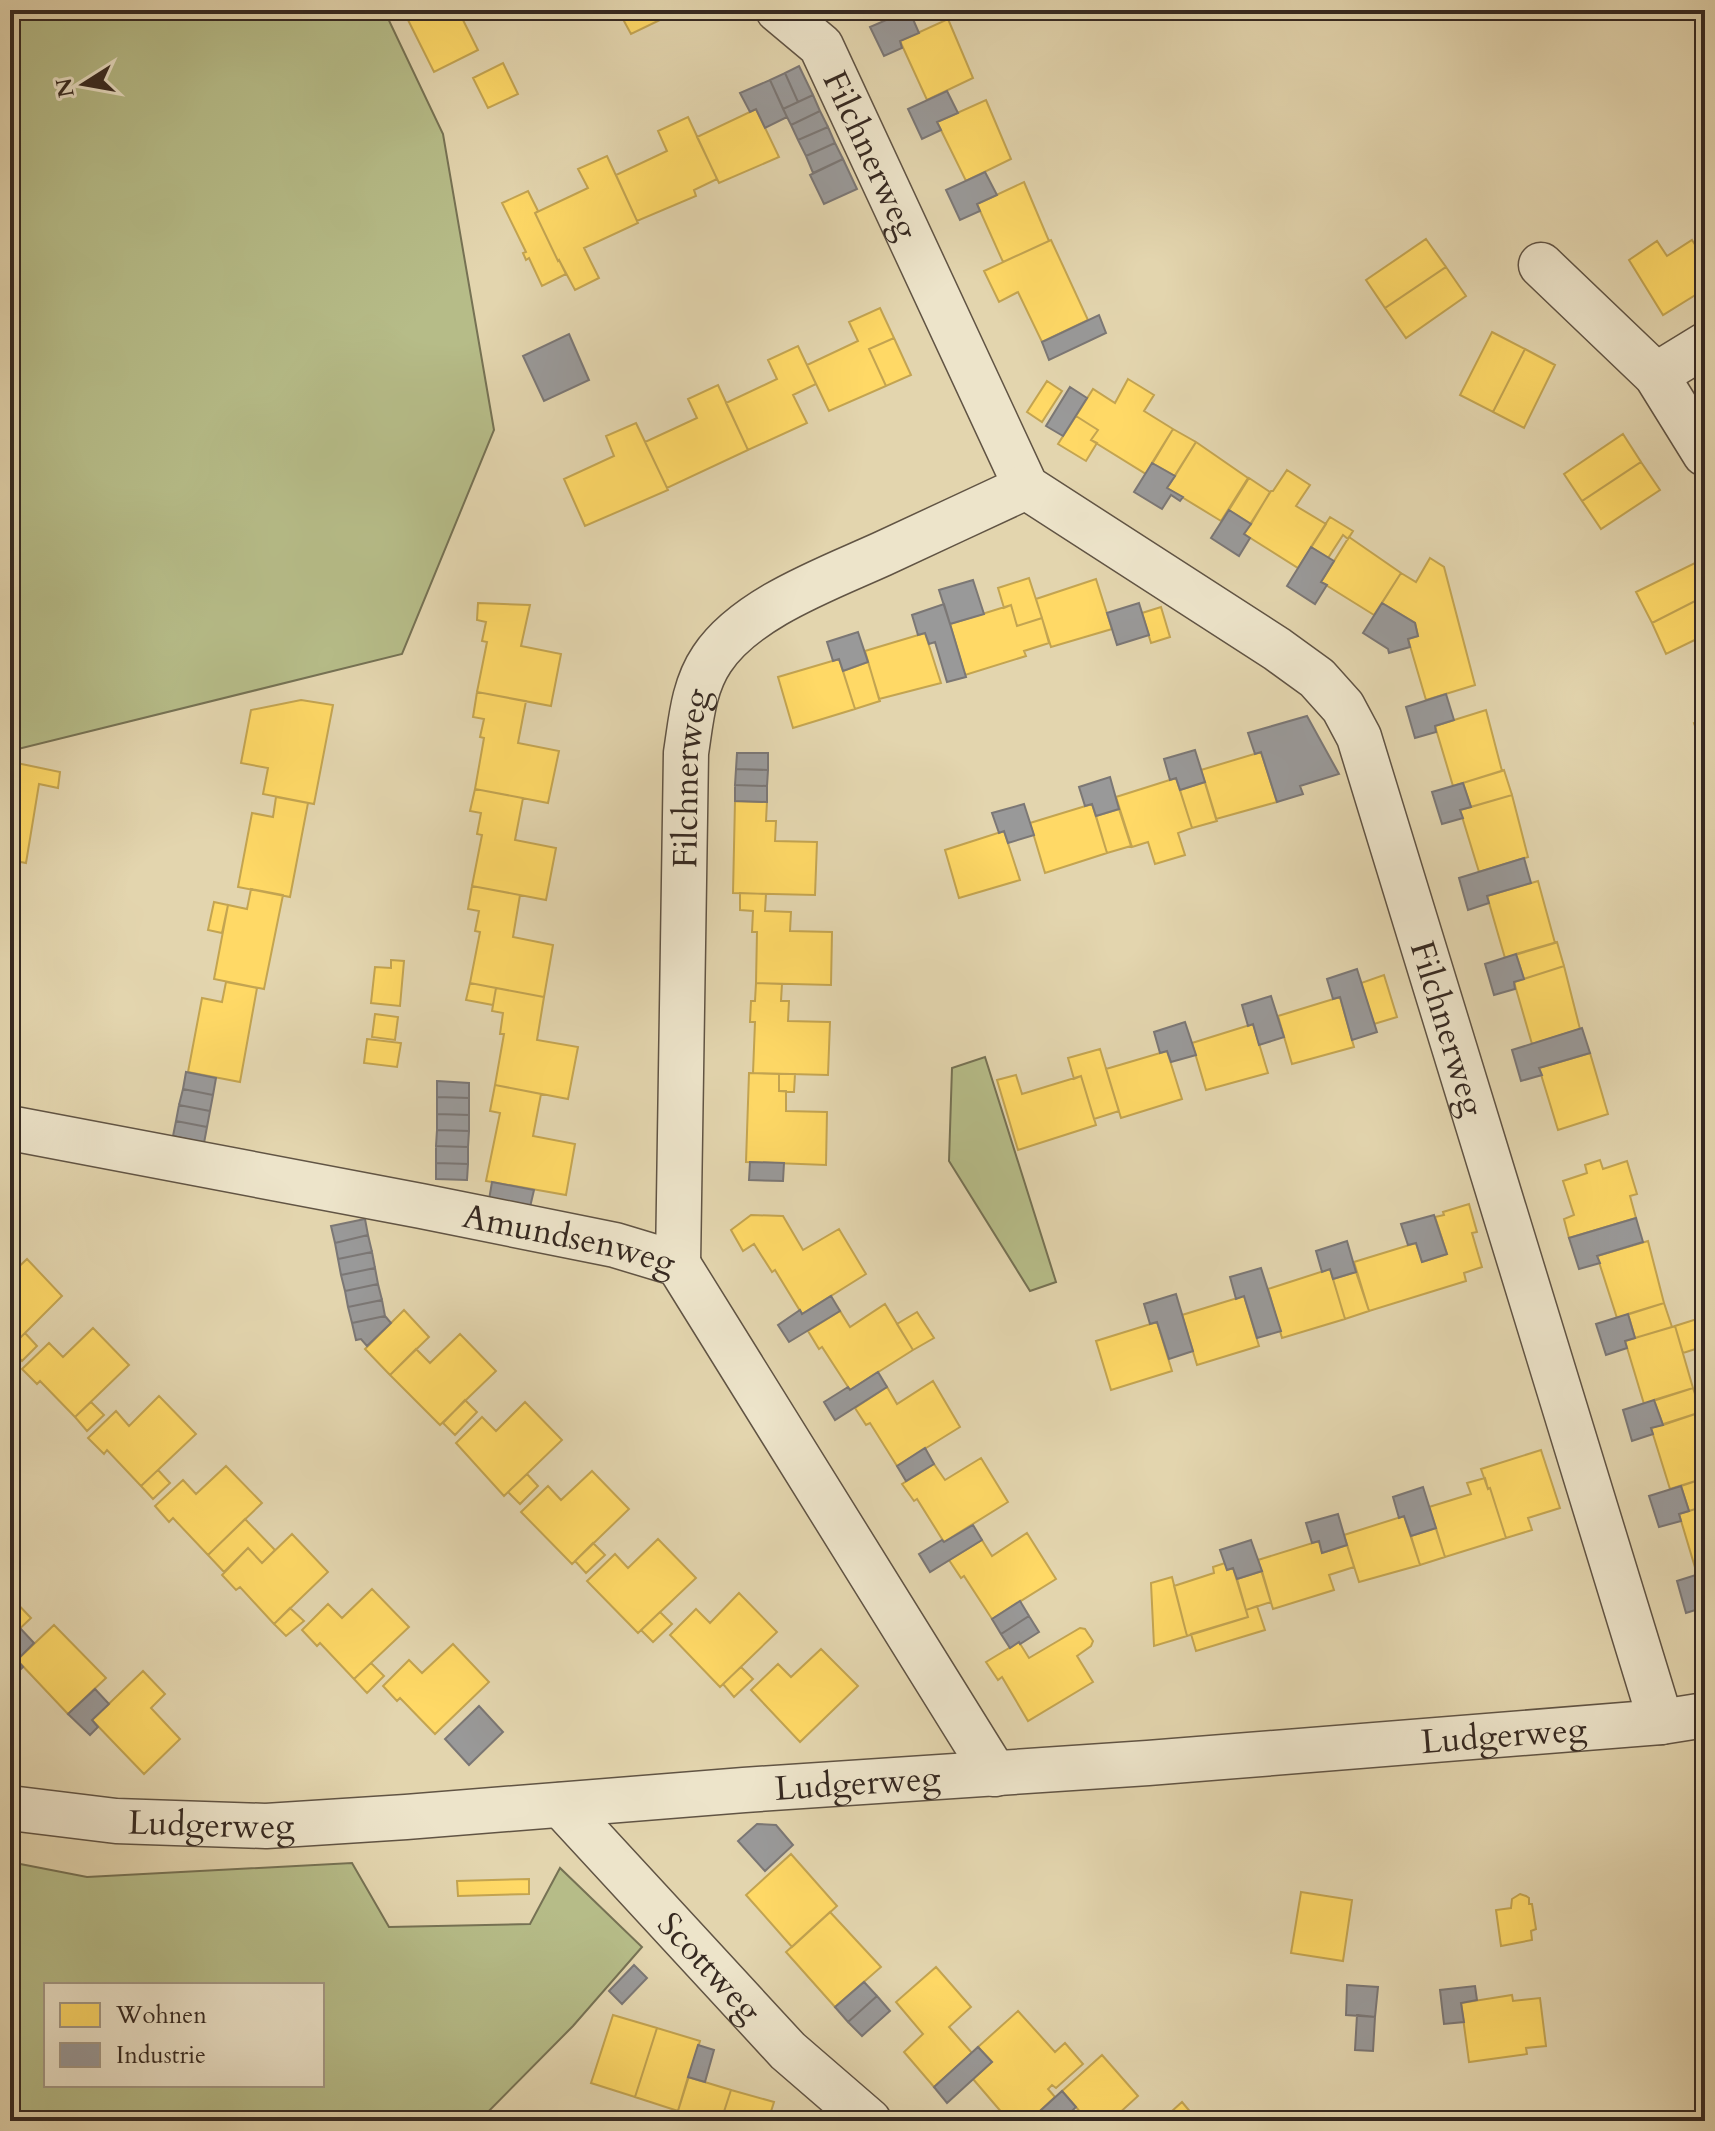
<svg xmlns="http://www.w3.org/2000/svg" width="1715" height="2131" viewBox="0 0 1715 2131" font-family="Cardo,serif">
  <style>
    .green { fill: #b6bc88; stroke: #767254; stroke-width: 2; fill-rule: evenodd }
    .homes { fill: #ffd966; stroke: #c3a451; stroke-width: 2 }
    .industry { fill: #999; stroke: #7b7775; stroke-width: 2 }
    .lines { fill: none; stroke-linecap: round; stroke-linejoin: round }
    .minor-casing { stroke: #615444; stroke-width: 47 }
    .minor { stroke: #ede4ca; stroke-width: 44 }
    .labels { text-anchor: middle; stroke-width: 8; stroke-linejoin: round; paint-order: stroke }
    .street-label { font-size: 34px; fill: #362921; stroke: #ede4ca }
  </style>
  <rect width="100%" height="100%" fill="#e3d5ae"/>
  <filter id="stains"><feTurbulence type="fractalNoise" baseFrequency=".0025" numOctaves="4"/><feColorMatrix values="0 0 0 0 .2 0 0 0 0 .09 0 0 0 0 .02 0 0 0 .5 -.17"/></filter>
  <radialGradient id="worn" r=".72"><stop offset=".6" stop-color="#630" stop-opacity="0"/><stop offset="1" stop-color="#630" stop-opacity=".3"/></radialGradient>
  <!-- green -->
  <path class="green" d="M10 10H384L443 134 494 430 402 654 10 751Z
    M985 1057 1056 1282 1030 1291 949 1161 952 1068Z
    M10 1862 87 1877 352 1863 389 1927 530 1924 560 1868 642 1947 573 2026 479 2121H10ZM46 1985H322V2085H46Z"/>
  <!-- homes -->
  <path class="homes" d="M403 10H458L478 50 434 72Z
    M618 10H657L662 19 631 34Z
    M948 19 973 78 927 100 900 41Z
    M503 63 518 94 488 108 473 78Z
    M986 100 1011 159 966 181 937 122Z
    M756 109 779 157 719 183 697 137Z
    M688 117 717 179 694 190 696 196 637 221 616 175 667 151 658 131Z
    M607 156 638 223 584 248 599 278 575 290 559 260 558 261 535 213 588 188 578 169Z
    M1024 182 1049 241 1003 262 977 204Z
    M528 191 538 211 535 213 558 261 559 260 566 274 542 286 529 258 526 260 523 253 526 252 502 203Z
    M1426 239 1446 267 1385 308 1366 280Z
    M1051 240 1088 320 1042 342 1018 292 999 302 984 271Z
    M1692 240 1705 260V289L1663 315 1629 260 1657 241 1667 256Z
    M1446 267 1466 296 1406 338 1385 308Z
    M880 308 894 338 869 349 886 386 829 411 807 365 858 341 849 322Z
    M1492 332 1525 349 1493 412 1460 395Z
    M894 338 911 375 886 386 869 349Z
    M798 346 816 384 793 395 807 423 748 450 726 403 777 379 768 360Z
    M1525 349 1555 365 1524 428 1493 412Z
    M1128 379 1154 395 1144 411 1173 429 1146 474 1091 440 1098 430 1076 416 1093 389 1115 403Z
    M1047 381 1062 391 1042 422 1027 412Z
    M718 385 748 450 667 488 645 442 697 418 688 399Z
    M1076 416 1098 430 1091 440 1097 443 1086 461 1058 444Z
    M636 423 668 490 585 526 564 479 614 456 606 436Z
    M1173 429 1196 442 1175 476 1152 463Z
    M1623 434 1641 462 1582 501 1564 474Z
    M1196 442 1248 478 1221 521 1167 488Z
    M1641 462 1660 490 1601 529 1582 501Z
    M1287 470 1310 485 1296 506 1326 524 1298 568 1244 534 1271 491H1273Z
    M1249 478 1270 492 1251 524 1229 510Z
    M1330 517 1353 531 1348 539 1343 535 1328 558 1311 547Z
    M1349 537 1401 573 1374 615 1321 582Z
    M1430 558 1444 567 1475 685 1426 700 1408 639 1418 636 1415 623 1382 603 1401 573 1416 582Z
    M1699 561 1705 573V596L1652 623 1636 592Z
    M1029 578 1042 618 1017 626 1011 605 1004 608 998 588Z
    M1096 579 1112 629 1051 647 1036 599Z
    M1705 596V635L1666 654 1652 623Z
    M478 603 530 605 521 646 561 654 551 706 477 692 487 642 482 641 486 622 477 620Z
    M1011 605 1017 626 1042 618 1049 643 1024 651 1026 656 965 675 950 624Z
    M1161 607 1170 637 1151 643 1142 613Z
    M925 633 941 683 879 699 865 651Z
    M839 659 855 709 793 728 778 677Z
    M868 662 880 701 855 709 843 671Z
    M477 692 526 701 518 743 559 751 548 803 475 789 484 738 480 737 484 719 473 717Z
    M301 700 333 705 314 804 263 794 268 768 241 763 251 710Z
    M1486 710 1502 771 1453 786 1435 726Z
    M1705 719V754L1694 723Z
    M1261 752 1277 802 1216 819 1201 770Z
    M12 762 60 772 58 788 39 784 26 863 10 860V773Z
    M1504 770 1512 795 1471 807 1463 783Z
    M1176 778 1192 828 1178 833 1185 855 1155 864 1148 842 1132 847 1116 797Z
    M1205 782 1217 821 1192 828 1180 790Z
    M475 789 523 798 515 840 556 848 546 900 472 886 482 835 477 834 481 813 470 811Z
    M1512 795 1528 857 1479 872 1460 810Z
    M276 797 308 803 290 897 238 887 252 813 273 817Z
    M735 801 767 802 766 821H776L775 841 817 842 815 895 733 893Z
    M1092 804 1107 853 1045 873 1030 823Z
    M1119 809 1131 846 1107 853 1096 816Z
    M1004 831 1020 880 959 898 945 850Z
    M1538 881 1555 943 1505 958 1487 896Z
    M472 886 520 895 513 937 553 945 544 997 470 983 480 932 475 931 479 911 468 909Z
    M251 889 283 895 264 989 214 979 228 905 247 909Z
    M740 893 766 894 765 911 791 912 790 931 832 932 831 985 756 983 757 932H752L753 911 740 910Z
    M214 902 228 905 222 933 208 930Z
    M1557 942 1564 966 1524 979 1516 954Z
    M391 960 404 961 400 1006 371 1003 375 967 391 968Z
    M1564 966 1580 1029 1532 1044 1514 982Z
    M1384 975 1397 1017 1374 1024 1361 983Z
    M226 982 257 988 240 1082 188 1072 202 998 222 1002Z
    M470 983 496 988 493 1005 466 1000Z
    M756 983 782 984 781 1001H789L788 1021 830 1022 828 1075 753 1073 755 1022H750L751 1001H755Z
    M496 988 544 997 537 1040 578 1047 568 1099 495 1085 504 1034H500L503 1013 492 1011Z
    M1340 997 1354 1047 1292 1064 1278 1016Z
    M375 1014 398 1017 395 1040 372 1037Z
    M1253 1024 1268 1073 1206 1090 1192 1043Z
    M367 1039 401 1043 397 1067 364 1063Z
    M1100 1049 1119 1111 1094 1119 1081 1076 1074 1079 1068 1058Z
    M1167 1051 1182 1099 1121 1118 1106 1069Z
    M1590 1053 1608 1114 1558 1130 1539 1068Z
    M749 1073 779 1074V1091H786V1111L827 1112 826 1165 746 1162Z
    M779 1074H795L794 1092 779 1091Z
    M1016 1075 1022 1094 1081 1076 1096 1125 1018 1150 997 1080Z
    M495 1085 541 1094 533 1136 575 1144 566 1195 486 1181 500 1113 490 1111Z
    M1600 1160 1603 1169 1627 1161 1637 1194 1630 1196 1636 1218 1569 1238 1564 1219 1574 1215 1563 1181 1587 1173 1585 1165Z
    M1469 1204 1477 1232 1472 1233 1482 1267 1464 1273 1466 1281 1369 1311 1354 1262 1416 1243 1422 1262 1447 1254 1435 1217 1444 1215 1443 1212Z
    M751 1215 783 1216 803 1250 839 1229 866 1274 802 1314 775 1270 772 1272 754 1244 743 1251 731 1230Z
    M1648 1241 1664 1303 1617 1318 1597 1256Z
    M27 1259 62 1296 10 1348V1275Z
    M1330 1269 1345 1319 1282 1338 1268 1289Z
    M1356 1272 1369 1311 1345 1319 1333 1279Z
    M1244 1296 1259 1346 1197 1365 1182 1315Z
    M1664 1303 1672 1327 1635 1338 1628 1314Z
    M885 1304 913 1350 850 1390 822 1347 819 1349 808 1331 840 1311 850 1327Z
    M404 1310 429 1337 390 1375 365 1349Z
    M917 1312 934 1338 913 1350 897 1324Z
    M1697 1319 1705 1346 1683 1353 1675 1326Z
    M1157 1322 1172 1371 1111 1390 1096 1341Z
    M1675 1326 1693 1388 1644 1404 1625 1341Z
    M93 1328 129 1365 75 1417 40 1381 37 1384 22 1369 49 1343 63 1357Z
    M25 1333 37 1346 22 1361 10 1348Z
    M460 1334 496 1371 440 1425 390 1375 416 1349 430 1363Z
    M933 1381 960 1427 897 1466 870 1423 866 1425 855 1408 887 1387 897 1404Z
    M1693 1388 1701 1412 1663 1425 1654 1400Z
    M159 1396 196 1434 141 1486 107 1450 104 1454 88 1438 116 1411 129 1426Z
    M465 1400 477 1412 455 1435 443 1423Z
    M91 1402 104 1415 87 1431 75 1417Z
    M525 1402 562 1440 504 1496 456 1443 482 1417 496 1431Z
    M1701 1412 1705 1426V1478L1670 1489 1651 1428Z
    M1541 1450 1560 1508 1528 1518 1532 1530 1506 1538 1490 1488 1488 1489 1481 1469Z
    M981 1458 1008 1502 944 1542 917 1499 914 1501 902 1484 934 1464 945 1480Z
    M226 1466 262 1503 208 1555 173 1518 169 1522 155 1506 183 1480 196 1494Z
    M158 1470 170 1483 153 1499 141 1486Z
    M592 1471 629 1509 572 1564 521 1512 548 1486 561 1500Z
    M527 1474 538 1486 520 1504 508 1492Z
    M1485 1478 1488 1489 1490 1488 1506 1538 1445 1557 1429 1507 1471 1494 1467 1483Z
    M1705 1478V1506L1689 1511 1681 1486Z
    M1705 1506V1572L1697 1574 1679 1514Z
    M1404 1516 1420 1565 1359 1582 1344 1535Z
    M245 1519 275 1550 262 1563 248 1548 224 1572 208 1555Z
    M1436 1528 1445 1557 1420 1565 1411 1536Z
    M1027 1533 1056 1579 992 1619 964 1576 961 1578 949 1560 982 1540 992 1556Z
    M292 1534 328 1572 274 1624 240 1587 236 1590 222 1575 248 1548 262 1563Z
    M658 1539 696 1578 638 1633 587 1581 615 1554 628 1568Z
    M1319 1541 1322 1553 1347 1545 1354 1567 1329 1575 1334 1590 1273 1609 1258 1560Z
    M593 1543 605 1555 586 1573 575 1561Z
    M1225 1563 1227 1570 1233 1568 1248 1617 1187 1636 1174 1586 1214 1573 1213 1567Z
    M1262 1571 1271 1602 1246 1610 1237 1579Z
    M1172 1577 1187 1636 1154 1646 1151 1583Z
    M372 1589 409 1627 354 1679 320 1643 317 1646 302 1630 328 1604 342 1618Z
    M739 1593 777 1632 720 1687 670 1635 696 1609 710 1623Z
    M10 1596 31 1618 10 1638Z
    M1257 1606 1265 1630 1196 1651 1191 1634 1248 1617 1246 1610Z
    M290 1608 304 1621 286 1636 274 1624Z
    M660 1612 672 1624 653 1642 641 1630Z
    M54 1625 106 1678 68 1714 17 1660Z
    M1080 1628 1085 1629 1093 1641 1091 1646 1077 1656 1093 1682 1028 1721 1002 1677 998 1680 986 1662 1019 1642 1029 1658Z
    M453 1644 489 1682 435 1734 400 1698 397 1701 383 1686 409 1660 422 1673Z
    M821 1649 858 1686 800 1742 751 1690 778 1664 791 1677Z
    M371 1663 384 1676 367 1693 354 1679Z
    M741 1667 753 1679 734 1697 723 1684Z
    M143 1671 165 1694 151 1708 180 1739 144 1774 92 1720Z
    M791 1854 837 1906 792 1947 746 1895Z
    M529 1879V1894L458 1896 457 1881Z
    M1301 1892 1352 1900 1343 1961 1291 1953Z
    M1520 1894 1526 1896 1529 1898V1904H1532L1536 1929 1531 1931 1532 1940 1501 1946 1496 1910 1511 1908 1512 1899Z
    M830 1912 881 1967 835 2007 786 1952Z
    M936 1967 971 2007 949 2027 972 2053 934 2087 904 2052 923 2034 896 2002Z
    M1512 1995 1513 2001 1540 1998 1546 2046 1526 2048 1527 2054 1469 2062 1461 2003Z
    M1018 2011 1055 2052 1065 2043 1083 2064 1056 2088 1052 2085 1048 2089 1055 2097 1029 2121H1009L973 2079 992 2062 978 2047Z
    M613 2015 657 2028 635 2097 591 2083Z
    M657 2028 700 2041 678 2111 635 2097Z
    M1102 2055 1138 2096 1115 2117 1119 2121H1088L1062 2091Z
    M688 2077 731 2090 721 2121H675Z
    M731 2090 774 2102 768 2121H721Z
    M1182 2102 1198 2121H1161Z"/>
  <!-- industry -->
  <path class="industry" d="M909 10 919 33 900 41 902 48 884 56 870 27Z
    M799 66 813 95 798 102 785 73Z
    M785 73 798 102 783 109 770 80Z
    M770 80 787 117 765 128 756 109 750 112 740 93Z
    M947 91 958 113 937 122 941 130 922 139 908 109Z
    M813 95 820 111 791 125 783 109Z
    M820 111 828 127 798 140 791 125Z
    M828 127 835 143 806 156 798 140Z
    M835 143 843 159 813 173 806 156Z
    M843 159 857 189 824 204 810 175Z
    M985 172 997 195 977 204 980 211 960 220 946 190Z
    M1099 315 1106 333 1049 360 1042 342Z
    M569 334 589 380 544 401 523 356Z
    M1070 387 1087 398 1063 436 1046 426Z
    M1152 463 1175 476 1167 488 1183 497 1180 501 1171 495 1162 509 1134 492Z
    M1229 510 1251 524 1244 534 1250 538 1239 556 1211 538Z
    M1311 547 1334 561 1321 582 1327 585 1315 604 1287 586Z
    M973 580 984 614 950 624 939 590Z
    M1139 603 1149 635 1117 645 1107 613Z
    M1382 603 1415 623 1418 636 1408 639 1410 647 1389 653 1388 649 1363 633Z
    M944 604 966 677 947 682 935 642 929 644 925 633 918 635 912 615Z
    M858 632 868 662 843 671 839 659 833 661 827 642Z
    M1446 694 1454 720 1435 726 1436 732 1415 738 1406 707Z
    M1307 716 1339 774 1300 786 1303 794 1277 802 1261 752 1255 754 1248 733Z
    M1195 750 1205 782 1180 790 1176 778 1170 780 1164 759Z
    M737 753H768V770L736 769Z
    M736 769 768 770 767 786 735 785Z
    M1110 777 1119 809 1096 816 1092 804 1085 806 1079 787Z
    M1463 783 1471 807 1460 810 1463 818 1442 824 1432 792Z
    M735 785 767 786V802L735 801Z
    M1024 804 1034 835 1008 843 1004 831 999 833 992 813Z
    M1524 858 1531 883 1487 896 1489 903 1468 910 1459 878Z
    M1516 954 1524 979 1514 982 1515 989 1494 995 1485 964Z
    M1357 969 1377 1032 1352 1040 1340 997 1333 999 1327 979Z
    M1271 996 1284 1037 1259 1045 1253 1024 1248 1026 1242 1005Z
    M1185 1022 1196 1055 1171 1062 1167 1051 1160 1053 1154 1032Z
    M1582 1028 1590 1053 1539 1068 1542 1075 1521 1081 1512 1050Z
    M186 1072 216 1078 213 1095 183 1089Z
    M437 1081 469 1083V1098L437 1097Z
    M183 1089 213 1095 210 1111 179 1105Z
    M437 1097 469 1098V1115L437 1114Z
    M179 1105 210 1111 207 1127 176 1121Z
    M437 1114 469 1115V1131L437 1130Z
    M176 1121 207 1127 204 1143 173 1136Z
    M437 1130 469 1131 468 1147 436 1146Z
    M436 1146 468 1147V1164L436 1163Z
    M750 1162 784 1163 783 1181 749 1180Z
    M436 1163 468 1164 467 1180 436 1179Z
    M492 1182 534 1190 530 1207 489 1200Z
    M1434 1215 1447 1254 1422 1262 1416 1243 1408 1245 1401 1224Z
    M1636 1218 1643 1242 1597 1256 1600 1263 1579 1269 1569 1238Z
    M365 1219 368 1235 335 1243 331 1226Z
    M368 1235 372 1252 338 1259 335 1243Z
    M1347 1241 1356 1272 1333 1279 1330 1269 1322 1272 1316 1251Z
    M372 1252 375 1268 341 1275 338 1259Z
    M375 1268 378 1284 345 1291 341 1275Z
    M1261 1268 1281 1331 1257 1338 1244 1296 1236 1299 1230 1277Z
    M378 1284 382 1300 348 1307 345 1291Z
    M1176 1294 1193 1351 1169 1359 1157 1322 1150 1324 1144 1304Z
    M831 1296 840 1311 789 1342 778 1325 800 1310 802 1314Z
    M382 1300 385 1316 352 1323 348 1307Z
    M1628 1314 1635 1338 1625 1341 1627 1348 1606 1355 1596 1324Z
    M385 1316 391 1323 367 1346 361 1339 356 1340 352 1323Z
    M878 1372 887 1387 835 1420 824 1402 848 1387 850 1390Z
    M1654 1400 1663 1425 1651 1428 1653 1434 1632 1441 1623 1410Z
    M925 1448 934 1464 906 1481 897 1466Z
    M1681 1486 1689 1511 1679 1514 1681 1521 1659 1527 1649 1496Z
    M1423 1487 1436 1528 1411 1536 1404 1516 1399 1518 1393 1497Z
    M1338 1514 1347 1545 1322 1553 1319 1541 1312 1543 1306 1523Z
    M973 1525 982 1540 930 1572 919 1554 942 1540 944 1542Z
    M1251 1540 1262 1571 1237 1579 1233 1568 1227 1570 1220 1550Z
    M1705 1572V1607L1686 1613 1677 1581Z
    M1020 1601 1029 1616 1001 1634 992 1619Z
    M1029 1616 1039 1632 1020 1644 1019 1642 1010 1648 1001 1634Z
    M20 1628 34 1643 17 1660 23 1667 14 1676 10 1671V1638Z
    M95 1689 109 1704 92 1720 98 1727 90 1735 68 1714Z
    M479 1706 503 1732 469 1765 445 1739Z
    M757 1824 776 1825 793 1845 765 1871 738 1841Z
    M634 1965 647 1978 622 2004 609 1991Z
    M864 1982 877 1996 848 2022 835 2007Z
    M1347 1985 1378 1987 1375 2017 1346 2015Z
    M1475 1986 1477 2000 1461 2003 1464 2022 1444 2024 1440 1990Z
    M877 1996 890 2011 862 2036 848 2022Z
    M1357 2015 1375 2017 1373 2051 1355 2050Z
    M698 2045 714 2050 705 2082 688 2077Z
    M978 2047 992 2062 947 2103 934 2087Z
    M1062 2091 1076 2107 1062 2121H1029Z"/>
  <g class="lines">
    <!-- minor casing -->
    <g class="minor-casing">
      <g id="minor">
        <path id="s1" d="M778 10 821 46 1026 487 1277 649 1317 678 1343 707 1359 737 1661 1722"/>
        <path d="M1541 265 1656 375 1705 454"/>
        <path d="M1656 375 1705 345"/>
        <path id="s2" d="M10 1128 421 1206 615 1245 678 1264 995 1774"/>
        <path id="s3" d="M678 1264 686 753C691 721 693 687 712 659 746 608 827 579 882 554 930 532 978 509 1026 487"/>
        <path id="s4" d="M561 1805 788 2051 869 2121"/>
        <path id="s5" d="M10 1808 116 1821 266 1826 406 1817 744 1790 1148 1763 1661 1722 1705 1715"/>
      </g>
    </g>
    <!-- minor -->
    <use href="#minor" class="minor"/>
  </g>
  <g class="labels">
    <!-- street labels -->
    <g class="street-label">
      <text dy="12" stroke="none"><textPath href="#s1" startOffset="176">Filchnerweg</textPath></text>
      <text dy="12" stroke="none"><textPath href="#s3" startOffset="486">Filchnerweg</textPath></text>
      <text dy="12" stroke="none"><textPath href="#s1" startOffset="1268">Filchnerweg</textPath></text>
      <text dy="12" stroke="none"><textPath href="#s2" startOffset="570">Amundsenweg</textPath></text>
      <text dy="12" stroke="none"><textPath href="#s5" startOffset="1498">Ludgerweg</textPath></text>
      <text dy="12" stroke="none"><textPath href="#s5" startOffset="850">Ludgerweg</textPath></text>
      <text dy="12" stroke="none"><textPath href="#s5" startOffset="202">Ludgerweg</textPath></text>
      <text dy="12" stroke="none"><textPath href="#s4" startOffset="220">Scottweg</textPath></text>
    </g>
  </g>
  <!-- margin -->
  <rect width="1715" height="2131" fill="none" stroke="#e3d5ae" stroke-width="40"/>
  <rect x="12" y="12" width="1691" height="2107" fill="none" stroke="#362921" stroke-width="4"/>
  <rect x="20" y="20" width="1675" height="2091" fill="none" stroke="#362921" stroke-width="2"/>
  <!-- legend -->
  <rect x="44" y="1983" width="280" height="104" fill="#ede4ca" stroke="#a49986" stroke-width="2"/>
  <rect x="60" y="2003" width="40" height="24" fill="#ffd966" stroke="#a49986" stroke-width="2"/>
  <text x="116" y="2023" font-size="24" fill="#362921">Wohnen</text>
  <rect x="60" y="2043" width="40" height="24" fill="#999999" stroke="#a49986" stroke-width="2"/>
  <text x="116" y="2063" font-size="24" fill="#362921">Industrie</text>
  <!-- north arrow -->
  <g transform="translate(84 84) rotate(259)" stroke="#ede4ca" stroke-width="6" paint-order="stroke">
  <path d="M0-6L14 30L0 20L-14 30Z" fill="#362921"/>
  <text y="-12" font-size="22" font-weight="bold" text-anchor="middle" fill="#362921">N</text>
  </g>
  <rect width="100%" height="100%" filter="url(#stains)"/>
  <rect width="100%" height="100%" fill="url(#worn)"/>
</svg>
